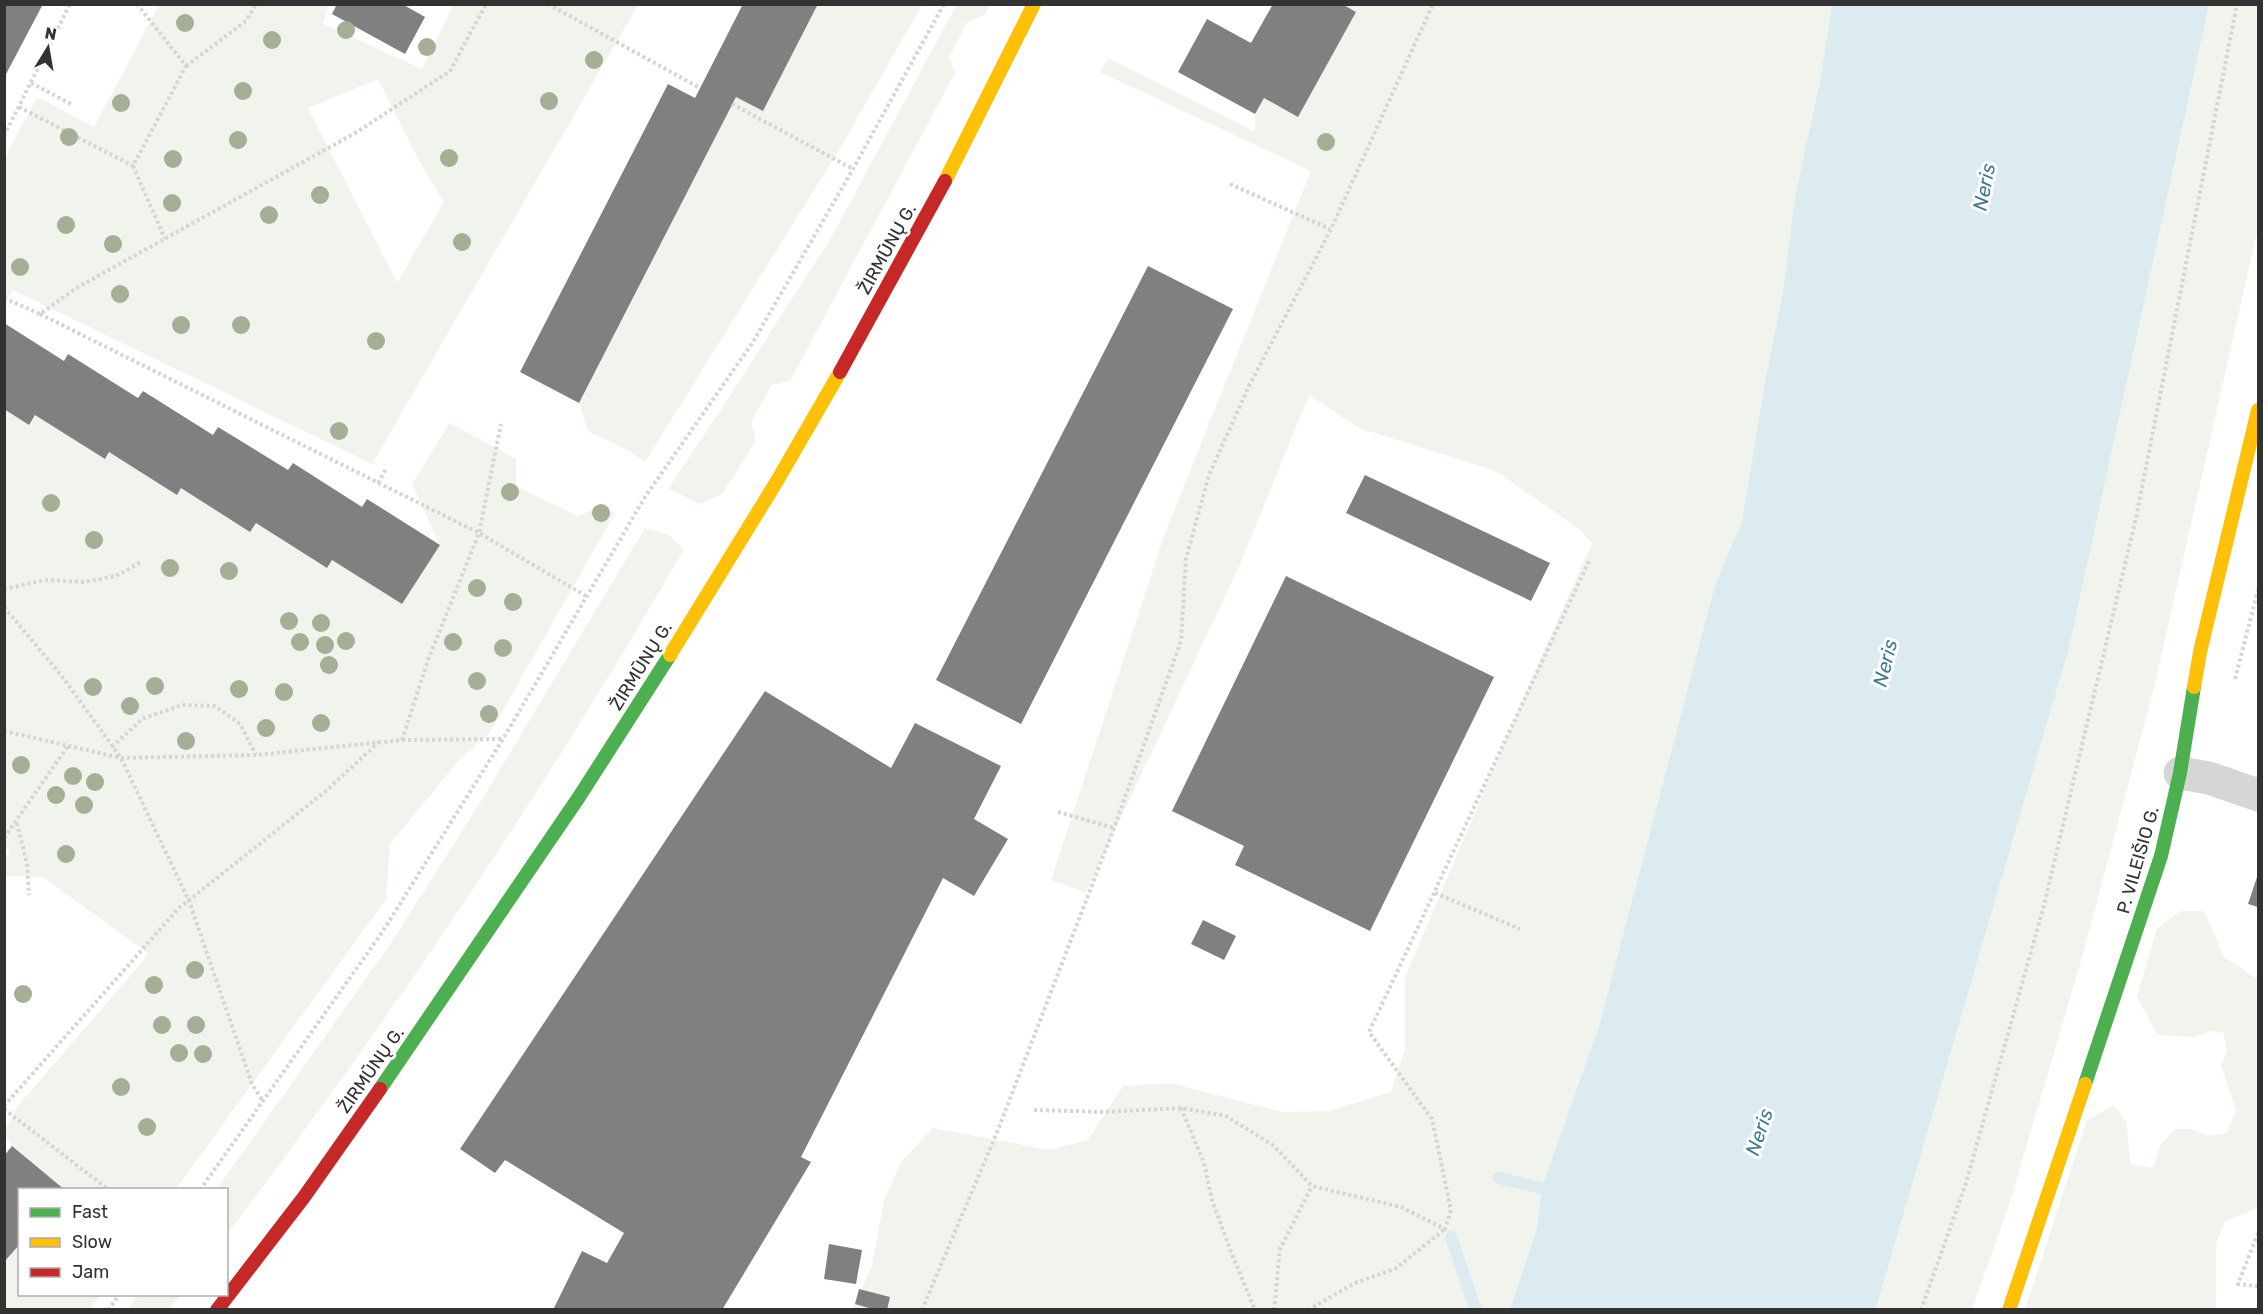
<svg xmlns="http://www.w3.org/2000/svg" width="2263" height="1314" viewBox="0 0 2263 1314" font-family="Rubik,sans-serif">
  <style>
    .green { fill: #f1f4ed; fill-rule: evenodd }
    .water { fill: #dbebf0 }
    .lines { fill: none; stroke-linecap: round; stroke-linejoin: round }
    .stream { stroke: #dbebf0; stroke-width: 12 }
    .building { fill: #808080 }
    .path { stroke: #d5d5d5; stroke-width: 4; stroke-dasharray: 3 3; stroke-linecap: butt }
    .street { stroke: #d6d6d6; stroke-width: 33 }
    .fast { stroke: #4caf50; stroke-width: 14 }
    .slow { stroke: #ffc107; stroke-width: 14 }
    .jam { stroke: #c62828; stroke-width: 14 }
    .tree { fill: #a4af96 }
    .labels { text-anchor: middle; stroke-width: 6; stroke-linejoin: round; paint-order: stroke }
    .street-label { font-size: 18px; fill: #323232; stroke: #fff }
    .water-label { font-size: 20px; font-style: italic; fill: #417b92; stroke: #fff }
  </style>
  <rect width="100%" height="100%" fill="#fff"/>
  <!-- green -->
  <path class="green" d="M957 4 990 5 985 15 967 22 949 57 955 73 790 381 772 385 751 421 756 441 722 494 701 504 668 489 722 408 831 238Z
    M159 5H329L323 24 422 69 454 5H638L372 464 13 290 5 301V158L37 97 94 127ZM378 79 417 157 444 202 397 283 308 108Z
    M818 5H922L842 145 645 462 629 451 588 431 579 403 736 97 763 111Z
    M1342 5H1832L1820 81 1795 197 1783 292 1765 382 1742 521 1715 585 1599 1026 1542 1187 1537 1228 1510 1309 852 1310 872 1266 884 1200 902 1161 933 1128 1049 1150 1088 1140 1123 1086 1171 1083 1282 1112 1329 1111 1391 1092 1405 1049V977L1539 662 1592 543 1579 529 1496 471 1359 428 1309 395 1241 562 1086 892 1051 880 1165 533 1311 171 1100 72 1108 58 1255 132V114L1264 98Z
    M2209 5H2258V228L2154 688 2081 961 2009 1205 1972 1309 1876 1310 2069 648Z
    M5 409 29 425 35 415 105 458 109 452 181 488 250 531 256 523 327 568 332 560 402 604 440 545 412 484 450 423 516 459V486L578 516 601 506 615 513 490 733 459 760 390 844 386 899 176 1189H64L12 1146 5 1135V1130L16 1108 149 954 43 877 5 876 4 859 10 852 4 846Z
    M645 528 669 535 684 549C547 788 393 1015 227 1234L226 1190 217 1189 391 943 478 806Z
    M2181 911H2204L2224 957 2254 977 2258 978V1208L2225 1221 2216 1244V1309L2025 1310 2087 1120 2114 1105 2127 1123 2130 1164 2153 1168 2161 1144 2175 1129H2192L2207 1136 2227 1133 2236 1111 2221 1065 2227 1051 2223 1032 2211 1031 2196 1037 2157 1035 2137 996 2157 928Z
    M19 1244 20 1294 100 1295 90 1309 5 1310V1262Z
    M139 1294H180V1295L169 1309H128Z"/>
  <!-- water -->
  <path class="water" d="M1832 5H2209L2069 648 1876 1309H1510L1537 1228 1542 1187 1599 1026 1715 585 1742 521 1765 382 1783 292 1795 197 1820 81Z"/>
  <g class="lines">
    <!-- stream -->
    <path class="stream" d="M1499 1178 1542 1188
      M1451 1237 1474 1305 1478 1310"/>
  </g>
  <!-- building -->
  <path class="building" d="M4 4H43L4 78Z
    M337 4H402L425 17 405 54 332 14Z
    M743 4H818L763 111 736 97 579 403 520 372 668 84 695 98Z
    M1273 4H1342L1356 12 1298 117 1264 98 1255 114 1178 72 1207 19 1251 43Z
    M1148 266 1233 309 1021 724 936 680Z
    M4 323 64 361 68 354 138 398 143 391 213 435 218 427 288 470 293 463 362 507 367 499 440 545 402 604 332 560 327 568 256 523 250 532 181 488 177 495 109 452 105 459 35 415 29 425 4 409Z
    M1365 475 1550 563 1531 601 1346 513Z
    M1286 576 1494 677 1370 931 1235 865 1244 846 1172 811Z
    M765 691 891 768 915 723 1001 766 974 819 1008 839 974 896 943 878 801 1157 811 1162 722 1310H553L582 1251 607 1263 624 1233 505 1160 495 1173 460 1149Z
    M2258 874V907L2248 904Z
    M1203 920 1236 936 1224 960 1191 944Z
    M12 1146 65 1190H20V1244L4 1262V1156Z
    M829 1244 862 1250 856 1284 824 1279Z
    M859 1289 890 1297 887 1310H876L855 1304Z"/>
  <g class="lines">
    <!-- path -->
    <path class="path" d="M137 4 186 66 133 166 165 239
      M548 4 700 88
      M186 66 246 21 256 4
      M31 83 73 105
      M732 104 853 169
      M19 107 133 166
      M4 136 70 4
      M1230 184 1330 229
      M4 298 40 314 78 287 357 132 450 71 486 4
      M40 314 479 533 586 596
      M378 483 386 469
      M4 589 45 580 84 582 116 576 141 562
      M4 607 61 675 121 758 189 901 252 1084 263 1101
      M2235 679 2258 590
      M4 731 121 758 256 755 402 740 503 739
      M402 740 428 660 479 533 501 424
      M112 747 142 719 182 705 215 706 240 724 256 755
      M1058 812 1114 828
      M17 823 27 864 29 895
      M4 838 68 746
      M1435 893 1520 929
      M4 1106 178 909 327 790 379 742
      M1181 1108 1204 1163 1212 1200 1231 1252 1255 1310
      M4 1109 109 1190
      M1034 1110 1104 1112 1181 1108 1226 1116 1274 1146 1312 1186 1401 1207 1445 1229 1451 1210 1432 1119 1369 1032 1590 559
      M200 1190 383 931 503 739 645 497 753 342 853 169 944 4
      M2258 1233 2238 1284 2258 1286
      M108 1310 120 1294
      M922 1310 998 1130 1114 828 1181 641 1186 558 1209 475 1249 386 1331 229 1433 4
      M1274 1310 1280 1249 1312 1186
      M1308 1310 1355 1283 1395 1269 1445 1229
      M1921 1310 1966 1183 2043 909 2136 518 2237 4"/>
    <!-- street -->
    <path class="street" d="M2180 773 2209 778 2258 795"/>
    <!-- fast -->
    <path class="fast" d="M2085 1084 2161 856 2180 773 2194 687
      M380 1089 579 797 670 655"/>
    <!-- slow -->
    <path class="slow" d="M945 181 1034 4
      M670 655 777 481 840 372
      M2194 687 2200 652 2258 410
      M2009 1310 2085 1084"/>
    <!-- jam -->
    <path class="jam" d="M840 372 945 181
      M217 1310 304 1197 380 1089"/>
  </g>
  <!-- trees -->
  <g class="tree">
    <circle cx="185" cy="23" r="9"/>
    <circle cx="346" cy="30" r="9"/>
    <circle cx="272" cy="40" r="9"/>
    <circle cx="427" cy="47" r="9"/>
    <circle cx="594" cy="60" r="9"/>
    <circle cx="243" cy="91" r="9"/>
    <circle cx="549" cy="101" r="9"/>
    <circle cx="121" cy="103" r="9"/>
    <circle cx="69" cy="137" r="9"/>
    <circle cx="238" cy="140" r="9"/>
    <circle cx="1326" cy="142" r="9"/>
    <circle cx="449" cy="158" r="9"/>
    <circle cx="173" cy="159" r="9"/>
    <circle cx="320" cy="195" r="9"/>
    <circle cx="172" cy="203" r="9"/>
    <circle cx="269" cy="215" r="9"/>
    <circle cx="66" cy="225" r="9"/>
    <circle cx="462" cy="242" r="9"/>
    <circle cx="113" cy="244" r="9"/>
    <circle cx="20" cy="267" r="9"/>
    <circle cx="120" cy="294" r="9"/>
    <circle cx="181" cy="325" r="9"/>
    <circle cx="241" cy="325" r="9"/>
    <circle cx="376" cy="341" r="9"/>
    <circle cx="339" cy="431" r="9"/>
    <circle cx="510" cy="492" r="9"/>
    <circle cx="51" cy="503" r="9"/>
    <circle cx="601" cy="513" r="9"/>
    <circle cx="94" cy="540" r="9"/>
    <circle cx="170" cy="568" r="9"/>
    <circle cx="229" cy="571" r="9"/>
    <circle cx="477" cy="588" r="9"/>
    <circle cx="513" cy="602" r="9"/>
    <circle cx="289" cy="621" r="9"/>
    <circle cx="321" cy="623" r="9"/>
    <circle cx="346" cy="641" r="9"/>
    <circle cx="300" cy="642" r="9"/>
    <circle cx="453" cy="642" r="9"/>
    <circle cx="325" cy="645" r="9"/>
    <circle cx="503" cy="648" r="9"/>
    <circle cx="329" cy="665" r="9"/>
    <circle cx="477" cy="681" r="9"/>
    <circle cx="155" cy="686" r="9"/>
    <circle cx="93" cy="687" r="9"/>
    <circle cx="239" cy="689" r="9"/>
    <circle cx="284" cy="692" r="9"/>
    <circle cx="130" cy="706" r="9"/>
    <circle cx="489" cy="714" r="9"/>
    <circle cx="321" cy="723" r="9"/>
    <circle cx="266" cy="728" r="9"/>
    <circle cx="186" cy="741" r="9"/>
    <circle cx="21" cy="765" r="9"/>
    <circle cx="73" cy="776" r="9"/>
    <circle cx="95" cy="782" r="9"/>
    <circle cx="56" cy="795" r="9"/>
    <circle cx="84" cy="805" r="9"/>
    <circle cx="66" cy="854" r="9"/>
    <circle cx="195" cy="970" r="9"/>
    <circle cx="154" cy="985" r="9"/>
    <circle cx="23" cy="994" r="9"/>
    <circle cx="162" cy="1025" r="9"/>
    <circle cx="196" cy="1025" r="9"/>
    <circle cx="179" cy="1053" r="9"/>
    <circle cx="203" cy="1054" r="9"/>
    <circle cx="121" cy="1087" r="9"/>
    <circle cx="147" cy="1127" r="9"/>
  </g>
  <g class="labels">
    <!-- street labels -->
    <g class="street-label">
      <text transform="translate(887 249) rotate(-61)" y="6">ŽIRMŪNŲ G.</text>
      <text transform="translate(641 666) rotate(-58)" y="6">ŽIRMŪNŲ G.</text>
      <text transform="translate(2138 860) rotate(-74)" y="6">P. VILEIŠIO G.</text>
      <text transform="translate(371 1070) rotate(-55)" y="6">ŽIRMŪNŲ G.</text>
    </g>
    <!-- water labels -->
    <g class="water-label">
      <text transform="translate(1984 187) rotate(-79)" y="7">Neris</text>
      <text transform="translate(1885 663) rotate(-76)" y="7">Neris</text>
      <text transform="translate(1759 1132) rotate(-72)" y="7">Neris</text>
    </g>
  </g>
  <!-- border -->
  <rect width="2263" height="1314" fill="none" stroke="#323232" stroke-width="12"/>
  <!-- legend -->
  <rect x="18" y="1188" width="210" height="108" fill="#ffffff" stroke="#adadad" stroke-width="1.5"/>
  <rect x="30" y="1208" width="30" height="9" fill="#4caf50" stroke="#adadad" stroke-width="1.5"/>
  <text x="72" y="1218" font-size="18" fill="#323232">Fast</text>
  <rect x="30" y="1238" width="30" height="9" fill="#ffc107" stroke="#adadad" stroke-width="1.5"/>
  <text x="72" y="1248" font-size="18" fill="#323232">Slow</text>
  <rect x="30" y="1268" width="30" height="9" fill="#c62828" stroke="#adadad" stroke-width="1.5"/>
  <text x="72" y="1278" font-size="18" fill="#323232">Jam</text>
  <!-- north arrow -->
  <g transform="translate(48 48) rotate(11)" stroke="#ffffff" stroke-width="4.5" paint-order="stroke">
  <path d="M0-4.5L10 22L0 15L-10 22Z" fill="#323232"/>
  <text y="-9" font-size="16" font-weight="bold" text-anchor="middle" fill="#323232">N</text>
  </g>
</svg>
